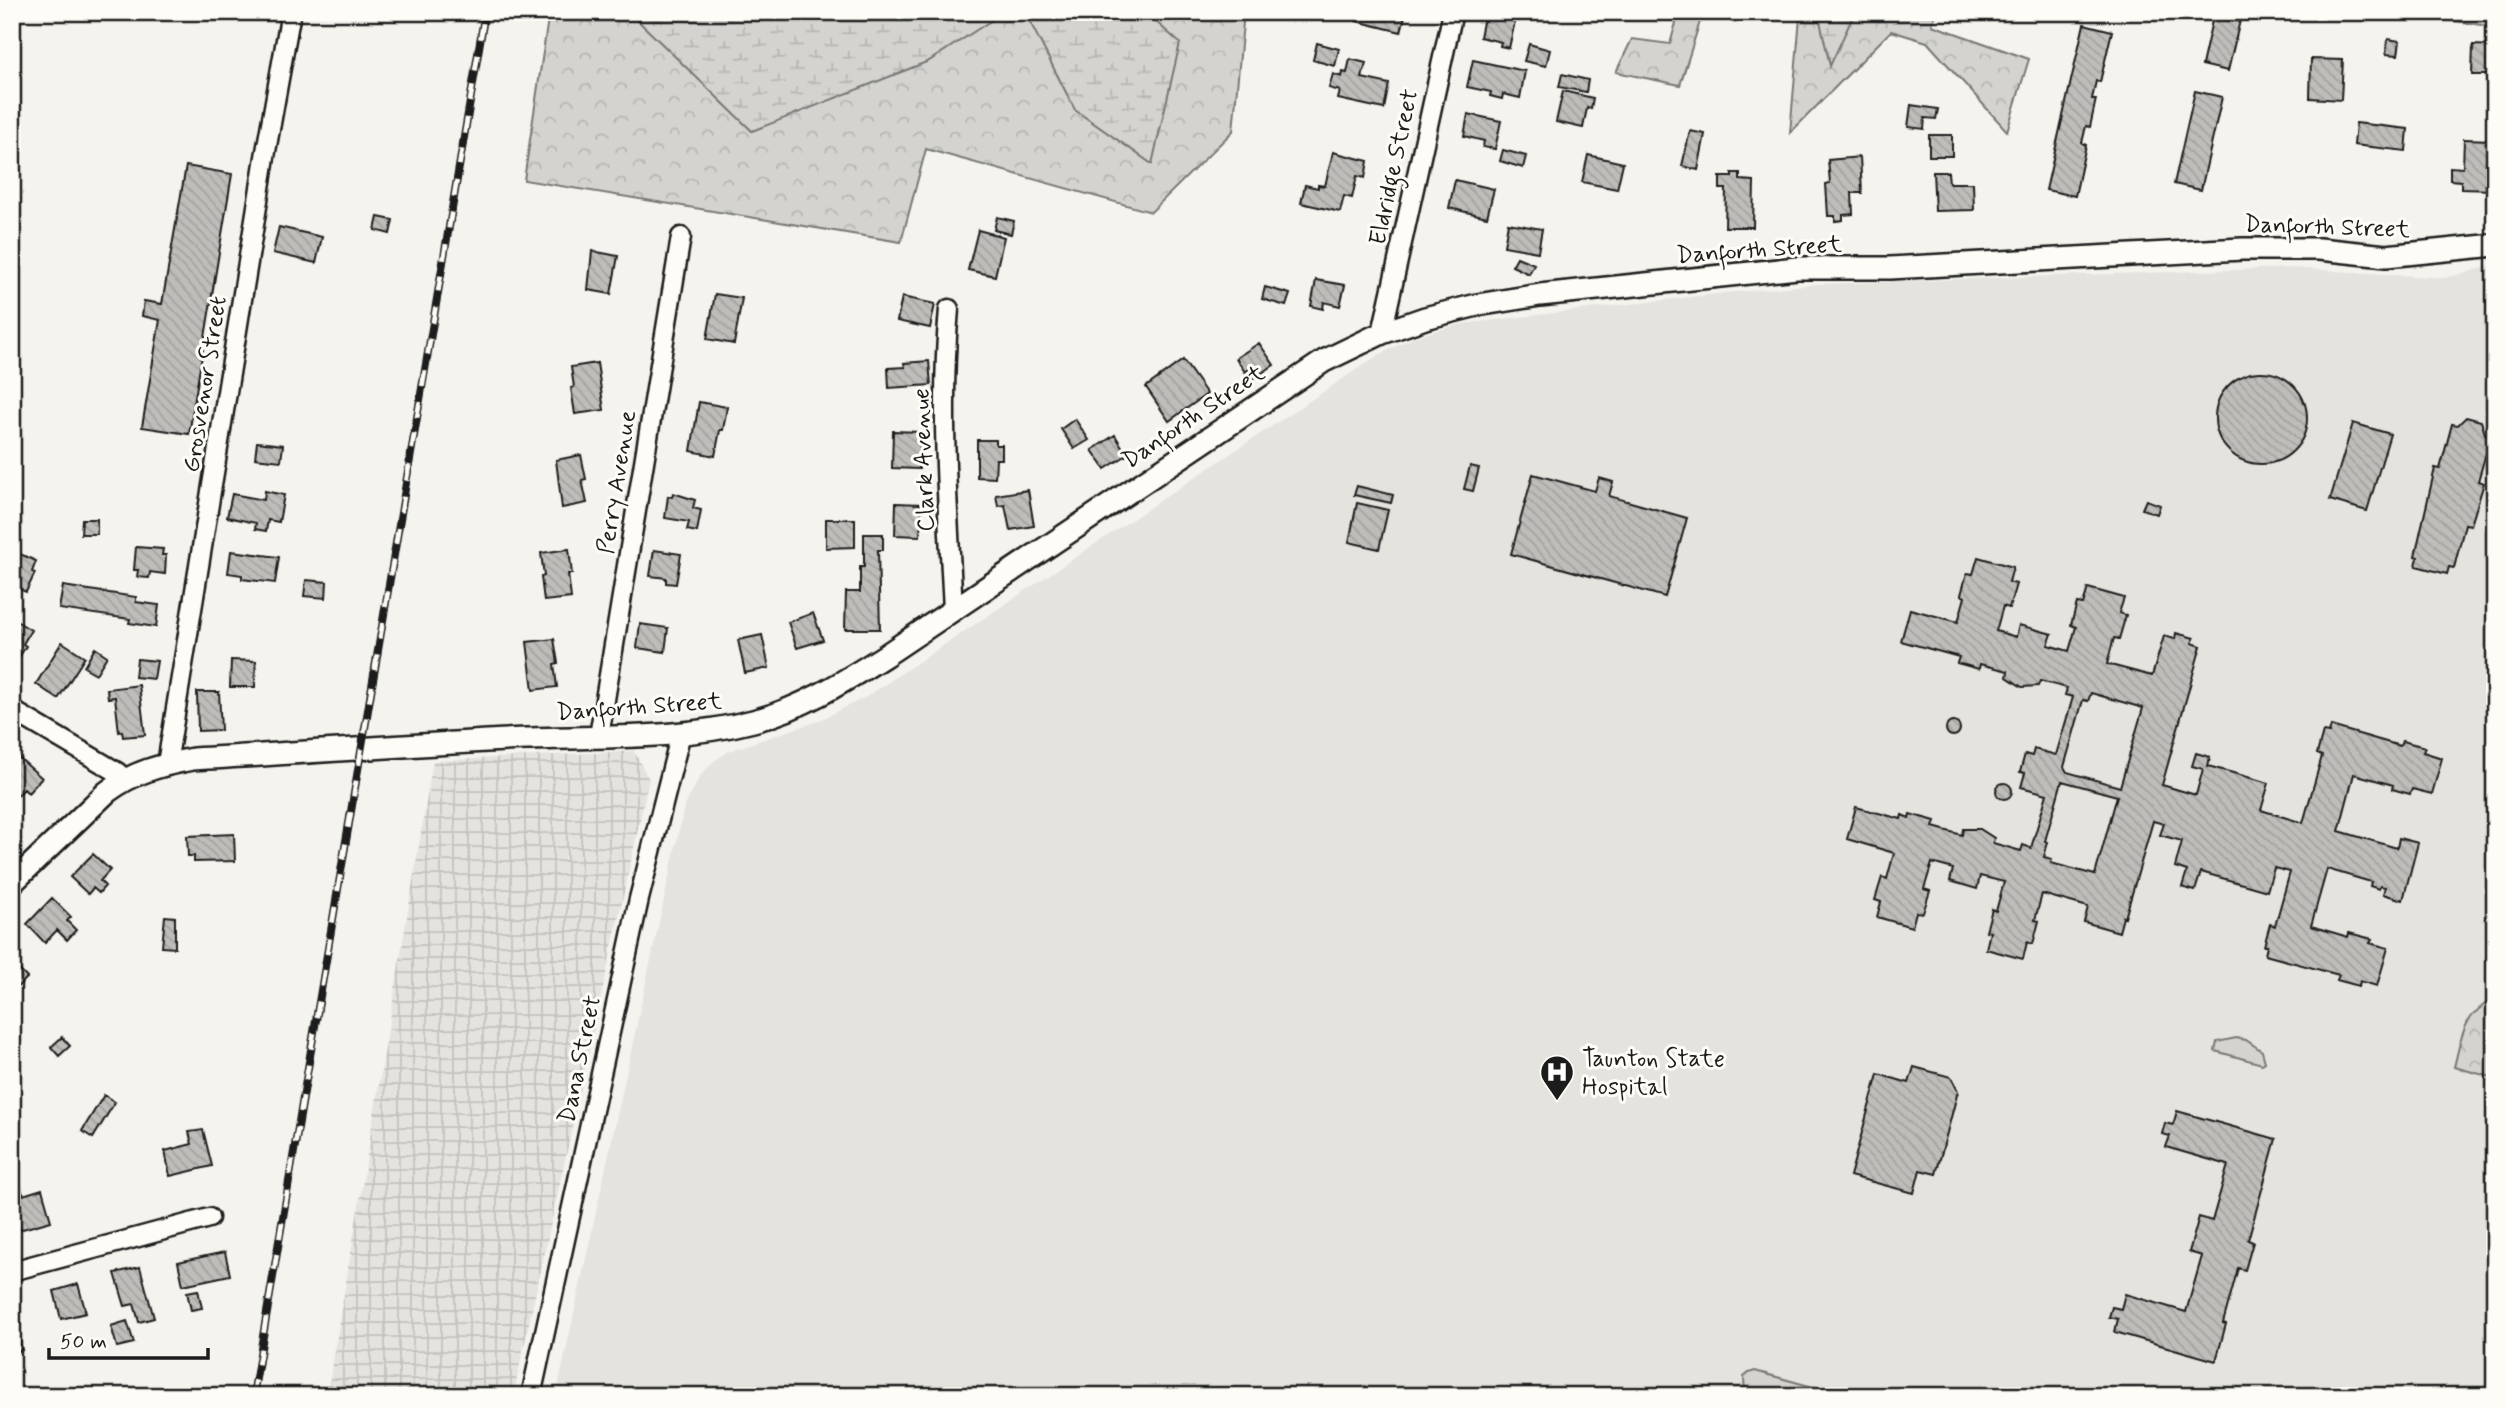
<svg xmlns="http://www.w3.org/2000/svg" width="2507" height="1408" viewBox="0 0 2507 1408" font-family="Mynerve,sans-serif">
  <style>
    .built { fill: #e4e3de }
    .industrial { fill: url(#industrial-grid) }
    .grass { fill: url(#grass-tufts); stroke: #787876; stroke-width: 2 }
    .forest { fill: url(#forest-crowns); stroke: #787876; stroke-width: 2 }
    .wetland { fill: url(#wetland-marsh); stroke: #787876; stroke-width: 2 }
    .building { fill: url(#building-back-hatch); stroke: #1c1c1c; stroke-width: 2; fill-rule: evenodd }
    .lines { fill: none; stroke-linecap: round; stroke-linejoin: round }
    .minor-casing { stroke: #1c1c1c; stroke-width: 23 }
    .tertiary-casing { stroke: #1c1c1c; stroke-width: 26 }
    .minor { stroke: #fdfcf7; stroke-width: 18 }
    .tertiary { stroke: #fdfcf7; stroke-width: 21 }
    .rail-casing { stroke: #1c1c1c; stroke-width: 8 }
    .rail { stroke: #fdfcf7; stroke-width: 5; stroke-dasharray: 16; stroke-linecap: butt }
    .labels { text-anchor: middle; stroke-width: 6; stroke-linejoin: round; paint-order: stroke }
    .street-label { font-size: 24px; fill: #1c1c1c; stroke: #fdfcf7 }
    .poi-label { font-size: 24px; fill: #1c1c1c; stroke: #fdfcf7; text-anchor: start }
  </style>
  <defs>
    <pattern id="industrial-grid" width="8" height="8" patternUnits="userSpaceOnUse" patternTransform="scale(1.75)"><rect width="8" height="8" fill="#e4e3de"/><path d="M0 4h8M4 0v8" fill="none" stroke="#c3c2be"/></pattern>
    <pattern id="grass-tufts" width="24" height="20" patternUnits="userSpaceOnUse" patternTransform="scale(1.75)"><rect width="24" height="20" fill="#d4d3cf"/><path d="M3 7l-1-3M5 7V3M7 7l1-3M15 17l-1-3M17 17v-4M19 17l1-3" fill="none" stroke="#b5b5b1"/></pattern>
    <pattern id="forest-crowns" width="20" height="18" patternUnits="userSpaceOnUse" patternTransform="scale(1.75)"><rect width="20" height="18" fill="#d4d3cf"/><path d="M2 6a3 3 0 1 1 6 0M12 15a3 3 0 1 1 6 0" fill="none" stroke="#b5b5b1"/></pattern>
    <pattern id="wetland-marsh" width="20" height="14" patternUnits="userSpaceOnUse" patternTransform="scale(1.75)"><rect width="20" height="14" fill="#d4d3cf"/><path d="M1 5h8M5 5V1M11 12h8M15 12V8" fill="none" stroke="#b5b5b1"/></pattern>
    <pattern id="building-back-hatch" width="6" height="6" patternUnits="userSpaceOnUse" patternTransform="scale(1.75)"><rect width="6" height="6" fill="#bebdba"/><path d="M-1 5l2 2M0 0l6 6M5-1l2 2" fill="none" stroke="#a3a29f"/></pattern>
  </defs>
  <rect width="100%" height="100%" fill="#f4f3ee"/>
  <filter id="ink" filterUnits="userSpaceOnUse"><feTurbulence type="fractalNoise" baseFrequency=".0143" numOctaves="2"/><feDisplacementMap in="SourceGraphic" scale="14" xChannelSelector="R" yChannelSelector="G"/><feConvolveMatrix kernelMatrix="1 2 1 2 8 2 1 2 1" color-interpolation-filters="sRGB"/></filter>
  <g filter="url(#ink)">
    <!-- built -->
    <path class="built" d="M2495 265V1396H556L684 808 700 776 713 762 729 751 818 721 866 697 1380 354 1417 336 1461 324 1725 293 1818 284 2291 268 2444 278Z"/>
    <!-- industrial -->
    <path class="industrial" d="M634 751 649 779 513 1396H327L433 761Z"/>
    <!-- grass -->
    <path class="grass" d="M2236 1038 2246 1040 2262 1051 2265 1062 2262 1064 2215 1051 2217 1042Z
      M1755 1371 1831 1392 1830 1396H1745L1744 1377 1749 1373Z"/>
    <!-- forest -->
    <path class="forest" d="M549 12H1244L1233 131 1151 212 926 149 901 242 524 180Z
      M1679 12H1703L1680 85 1616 72 1632 39 1670 44Z
      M1786 12H1936L1932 25 2029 59 2007 131 1927 42 1891 31 1790 133 1800 17Z
      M2395 12H2495V27Z
      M2495 997V1078L2454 1067C2463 1031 2462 1018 2495 997Z"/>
    <!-- wetland -->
    <path class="wetland" d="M632 12H1004L929 61 752 131 631 14Z
      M1025 12H1145L1180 43 1152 164 1075 110Z
      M1818 12H1855L1830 66Z"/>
    <!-- building -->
    <path class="building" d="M1358 12H1406L1401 32 1356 21Z
      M1485 12 1516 17 1509 48 1500 46 1501 42 1480 37Z
      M2214 12H2242L2228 71 2202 65Z
      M2084 24 2112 31 2100 82 2096 81 2092 99H2096L2090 127 2086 126 2082 143 2086 145 2075 196 2046 190Z
      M2388 39 2400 41 2398 55 2386 54Z
      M1317 43 1339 49 1335 66 1313 60Z
      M1529 44 1550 50 1546 66 1524 61Z
      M2473 45 2495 46 2494 75H2472Z
      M1350 59 1366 63 1362 78 1389 84 1384 109 1338 99 1340 91 1329 88 1333 74 1342 77 1343 72 1347 73Z
      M2311 59 2343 60 2341 100 2310 98Z
      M1473 60 1525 71 1520 98 1503 94 1502 99 1490 96 1491 92 1467 87Z
      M1562 74 1588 80 1586 92 1559 87Z
      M1563 91 1593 98 1591 109 1587 108 1583 128 1556 122Z
      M2195 91 2222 97 2201 190 2174 184Z
      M1911 105 1938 109 1936 119 1925 118 1924 129 1908 127Z
      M1468 114 1501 121 1495 149 1483 147 1484 141 1464 136Z
      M2356 123 2408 129 2406 151 2354 145Z
      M1690 131 1705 134 1698 170 1682 166Z
      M1929 135H1952V156H1929Z
      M2464 139 2492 140 2491 164H2495V190L2461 189V181L2450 180V167L2463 168Z
      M1503 150 1526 156 1523 168 1500 161Z
      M1333 152 1368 161 1365 178 1357 176 1352 198 1344 196 1340 212 1301 203 1305 185 1318 188V185L1325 186Z
      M1588 155 1623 163 1617 189 1582 182Z
      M1860 157 1862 193H1852L1853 214 1843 215V220L1835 221V216H1828L1826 184 1830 183 1828 160Z
      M186 166 232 174 189 434 142 427 160 320 142 316 144 301 162 304Z
      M1933 172H1948L1949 183H1973L1974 210 1935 211Z
      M1732 173H1740V180L1754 181 1753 227H1725L1726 189H1720V177H1732Z
      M1455 180 1494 189 1487 217 1449 208Z
      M378 217 393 220 390 234 375 230Z
      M997 217 1014 221 1011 234 994 230Z
      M1508 223 1542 229 1538 252 1504 246Z
      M279 227 322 237 316 263 273 253Z
      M978 230 1004 237 995 276 968 270Z
      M592 251 618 256 611 294 588 290Z
      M1517 257 1534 264 1529 274 1512 266Z
      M1316 280 1345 285 1340 306 1324 302 1323 309 1311 306Z
      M1265 287 1290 294 1286 306 1262 299Z
      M715 294 742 298 734 344 707 339Z
      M902 297 935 304 930 328 897 321Z
      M1259 343 1274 365 1254 378 1249 369 1245 372 1236 358Z
      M1183 360 1207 394 1169 421 1146 387Z
      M929 361 931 385 889 388 888 368 905 367 904 363Z
      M597 363 604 410 575 414 571 388 574 387 571 367Z
      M2215 418a46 46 0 1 1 92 0a46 46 0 1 1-92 0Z
      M699 402 727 407 723 430H720L715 456 691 451Z
      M2466 417 2481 421 2485 434 2491 436 2478 481 2484 483 2471 525 2465 524 2454 568 2449 567 2447 574 2416 566 2418 557 2415 556 2435 468 2440 469 2452 424 2458 425Z
      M1075 419 1089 440 1074 449 1061 429Z
      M2353 423 2390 434 2367 511 2330 500Z
      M893 431 921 432 919 469 892 468Z
      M1115 435 1127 455 1105 469 1092 450Z
      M977 440H996V445H1002V459H996L995 478 977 477Z
      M257 442 283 445 281 461 255 458Z
      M581 455 586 479 582 480 587 503 562 508 556 460Z
      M1470 466 1479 468 1473 491 1464 489Z
      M1533 474 1595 491 1599 478 1613 482 1609 496 1687 518 1665 597 1511 554Z
      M1357 486 1393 495 1391 503 1354 495Z
      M1028 490 1034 526 1010 530 1005 505 998 506 996 495Z
      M265 491 284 495 279 522 268 520 266 531 255 529 256 523 227 517 232 494 264 500Z
      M673 493 695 500 693 508 701 510 697 532 687 530 689 522 665 518 668 496 672 497Z
      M2146 500 2160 505 2157 514 2142 509Z
      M896 503 922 504 920 536 895 535Z
      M1357 503 1388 510 1379 549 1349 542Z
      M82 519H97V534H81Z
      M826 519H855V547L826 548Z
      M864 534H883V550H878L880 629H845L846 592H860V567H864Z
      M136 547 163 549 162 555H166L165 574 150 572 149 578 137 577 138 570H134Z
      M569 549 572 574H568L571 598 544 601 541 577 544 576 541 553Z
      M654 550 681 554 676 584 666 583V578L650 576Z
      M231 551 279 557 275 583 242 579V575L228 573Z
      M12 553 17 555 18 553 36 561 32 572 35 573 26 592 17 588 13 596 12 569 15 562 12 561Z
      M1978 557 2013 567 2009 582 2016 584 2009 608 2003 606 1996 631 2016 637 2019 625 2052 634 2048 645 2069 651 2076 627 2071 625 2077 603 2083 604 2088 588 2124 598 2119 613 2126 615 2119 639 2114 638 2107 664 2152 676 2164 636 2175 639 2176 633 2194 638 2192 643 2201 646 2162 785 2196 795 2203 769 2192 766 2196 753 2210 757 2208 766 2269 783 2261 810 2303 823 2322 756 2317 754 2323 732 2329 733 2331 726 2400 746 2402 741 2425 747 2423 752 2442 758 2432 794 2412 789 2410 794 2392 789 2393 785 2354 774 2339 831 2397 848 2399 838 2418 843 2403 900 2383 894 2385 887 2380 886 2379 889 2370 886 2371 882 2327 869 2311 926 2348 937 2349 933 2372 939 2370 943 2388 948 2377 986 2360 981 2359 986 2337 980 2339 975 2265 955 2267 946H2264L2270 924 2275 926 2290 872 2274 868 2267 891 2201 872 2195 891 2182 887 2187 871 2175 867 2182 841 2160 835 2164 824 2153 821 2125 918 2123 917 2119 932 2084 922 2088 907 2042 894 2035 920 2039 921 2033 944 2027 942 2023 959 1986 949 1990 932 1986 931 1992 909 1996 911 2004 882 1980 876 1977 889 1950 881 1953 869 1932 863 1924 889 1930 891 1923 913 1916 912 1912 927 1877 917 1881 902 1875 900 1882 877 1887 879 1894 853 1847 839 1856 807 1901 819 1902 815 1909 818 1910 814 1935 821 1933 827 1962 835 1963 829H1980L1994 838 1993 843 2021 851 2023 845 2031 848 2047 794 2021 787 2025 773 2020 772 2025 754 2032 756 2034 749 2056 755 2073 697 2065 695 2067 688 2040 681 2038 686 2022 687 2007 677 2008 671 1980 664 1979 669 1957 663 1959 657 1901 641 1910 609 1958 622 1965 597 1961 595 1967 573 1973 574ZM2091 693 2143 708 2120 787 2067 772 2064 767 2083 700 2088 701ZM2062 781 2117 796 2095 875 2051 863 2052 859 2044 857 2048 842 2045 841Z
      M306 580 327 582 326 598 304 596Z
      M63 586 136 597V602L159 605 156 627 129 623 130 619 59 609Z
      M813 613 823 640 797 648 788 622Z
      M13 619 31 630 23 644 26 646 13 667Z
      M640 624 668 628 665 652 637 648Z
      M762 635 769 668 745 673 738 640Z
      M554 639 558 663 554 664 557 687 533 690 527 642Z
      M62 642 85 657 58 699 36 684Z
      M95 648 107 656 96 674 84 667Z
      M137 659 157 661 154 679 135 677Z
      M231 660 256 661 255 687H230Z
      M139 685 145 735 123 737 122 731 119 732 115 697 108 698 107 689Z
      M197 692H219L221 730 198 731Z
      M1946 729a7 7 0 1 1 14 0a7 7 0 1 1-14 0Z
      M17 756 42 778 28 793 24 789 12 801V761Z
      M1996 791a8 8 0 1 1 16 0a8 8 0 1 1-16 0Z
      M234 834 235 861 194 862V856H188L187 836Z
      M93 854 110 870 100 881 105 886 99 893 93 888 88 894 70 877Z
      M52 898 71 917 67 921 76 930 67 940 57 930 45 943 27 924Z
      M165 916 175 917V948L162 947Z
      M12 962 27 978 12 992Z
      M62 1037 70 1046 59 1056 51 1047Z
      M1914 1067 1951 1077 1958 1091 1936 1174 1920 1170 1914 1193 1850 1176 1878 1074 1909 1083Z
      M104 1095 115 1102 93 1138 82 1131Z
      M2177 1111 2276 1139 2248 1240 2253 1242 2245 1270 2238 1268 2223 1323 2226 1324 2216 1361 2115 1332 2118 1319 2109 1317 2112 1307 2121 1309 2125 1294 2186 1312 2202 1256 2189 1252 2199 1217 2212 1221 2228 1165 2166 1147 2170 1136 2162 1134 2165 1123 2173 1125Z
      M203 1130 212 1166 170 1176 165 1151 192 1144 189 1132Z
      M20 1184 23 1195 42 1189 51 1221 12 1232V1186Z
      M225 1252 230 1275 183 1285 178 1262Z
      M140 1267 154 1318 139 1322 134 1304 125 1306 115 1273Z
      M78 1284 86 1313 61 1319 54 1291Z
      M198 1290 202 1308 191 1310 187 1292Z
      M13 1319 22 1350 16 1352 14 1346 12 1347Z
      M127 1321 134 1343 117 1347 111 1326Z"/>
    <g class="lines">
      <!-- minor casing -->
      <g class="minor-casing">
        <path id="minor" d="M949 309C940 409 948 509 953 610
          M1382 333 1453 12
          M12 710 117 772 125 779
          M599 736 681 237
          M167 764 265 157 291 12
          M12 1271 209 1218
          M531 1396 639 899 681 733"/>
      </g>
      <!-- tertiary casing -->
      <g class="tertiary-casing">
        <path id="tertiary" d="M12 883 107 792C133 772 161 765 193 759 304 753 415 744 527 739 601 736 681 740 753 721 801 709 845 681 886 655L1324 361 1382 333 1425 318 1477 305 1540 295 1797 268H1890L2242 249H2319L2386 256 2495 245"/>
      </g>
      <!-- minor -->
      <use href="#minor" class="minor"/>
      <!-- tertiary -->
      <use href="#tertiary" class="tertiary"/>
      <!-- rail casing -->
      <g class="rail-casing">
        <path id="rail" d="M253 1396 485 12"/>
      </g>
      <!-- rail -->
      <use href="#rail" class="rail"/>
    </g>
  </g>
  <!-- icons -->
  <defs>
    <g id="hospital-pin" transform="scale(1.75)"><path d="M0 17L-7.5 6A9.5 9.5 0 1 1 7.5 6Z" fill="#1c1c1c" stroke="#fdfcf7"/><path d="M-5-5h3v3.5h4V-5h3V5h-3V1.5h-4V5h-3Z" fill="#fff"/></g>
  </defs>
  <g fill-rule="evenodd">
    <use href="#hospital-pin" x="1557" y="1072"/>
  </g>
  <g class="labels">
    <!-- street labels -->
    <g class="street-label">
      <text transform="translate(1393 167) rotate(-78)" y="8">Eldridge Street</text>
      <text transform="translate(2327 226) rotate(2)" y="8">Danforth Street</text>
      <text transform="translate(1759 249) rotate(-4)" y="8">Danforth Street</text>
      <text transform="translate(204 384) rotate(-81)" y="8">Grosvenor Street</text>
      <text transform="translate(1193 416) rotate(-34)" y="8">Danforth Street</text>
      <text transform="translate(923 460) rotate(-92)" y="8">Clark Avenue</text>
      <text transform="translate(616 482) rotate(-81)" y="8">Perry Avenue</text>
      <text transform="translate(639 706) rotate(-4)" y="8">Danforth Street</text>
      <text transform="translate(579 1059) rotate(-78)" y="8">Dana Street</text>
    </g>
    <!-- poi labels -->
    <g class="poi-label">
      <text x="1582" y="1066">Taunton State<tspan x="1582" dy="28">Hospital</tspan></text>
    </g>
  </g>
  <!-- margin -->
  <rect width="2507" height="1408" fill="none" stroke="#fdfcf7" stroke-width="42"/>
  <rect x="21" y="21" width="2465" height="1366" fill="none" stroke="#1c1c1c" stroke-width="2.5" filter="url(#ink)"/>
  <!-- scale -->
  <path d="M49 1348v10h159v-10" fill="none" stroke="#1c1c1c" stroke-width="3.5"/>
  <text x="60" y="1348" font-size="21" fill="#1c1c1c" stroke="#fdfcf7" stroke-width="5" paint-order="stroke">50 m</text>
</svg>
